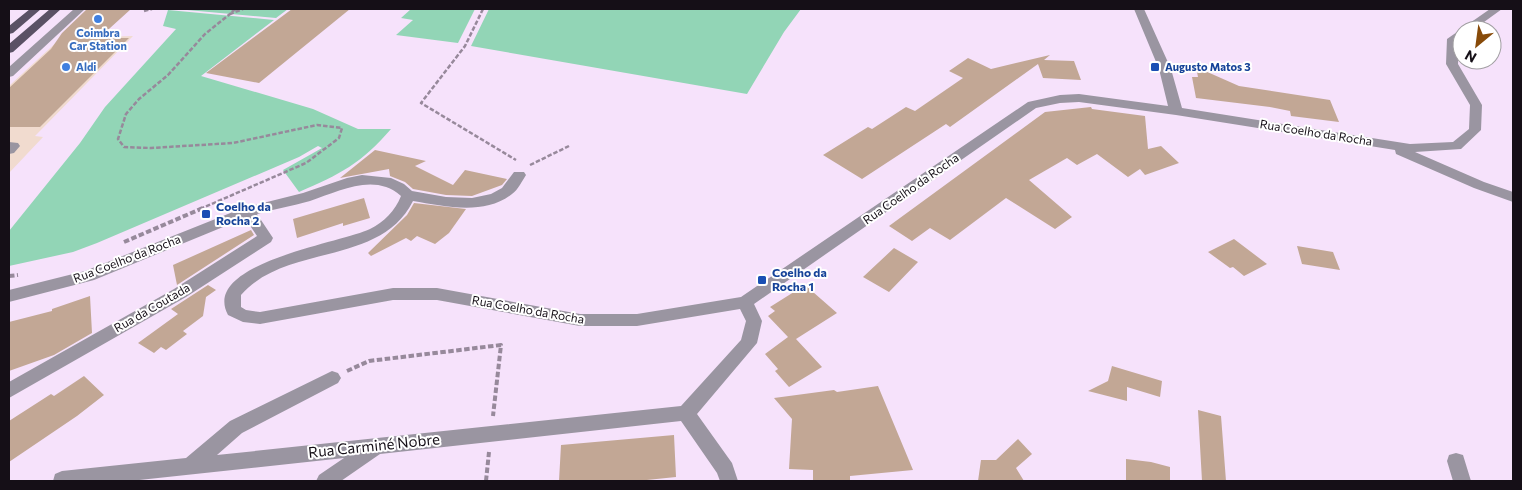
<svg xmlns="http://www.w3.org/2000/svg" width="1522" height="490" viewBox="0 0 1522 490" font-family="Commissioner,sans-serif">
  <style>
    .commercial { fill: #f1dbcf }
    .green { fill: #92d5b6 }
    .building { fill: #c2a795 }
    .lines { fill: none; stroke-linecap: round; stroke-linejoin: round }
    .path-far1 { stroke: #97899b; stroke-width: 2.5; stroke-dasharray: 4.5 2; stroke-linecap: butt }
    .path { stroke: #97899b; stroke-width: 4; stroke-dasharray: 5.5 2.5; stroke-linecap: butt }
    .minor { fill: #9a95a1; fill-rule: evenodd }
    .major { fill: #5a5165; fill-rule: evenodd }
    .shop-dot { fill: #3f7fe0; stroke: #fff; stroke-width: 2 }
    .transit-dot { fill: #1a4fb4; stroke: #fff; stroke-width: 2 }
    .labels { text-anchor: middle; stroke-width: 4; stroke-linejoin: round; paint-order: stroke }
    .far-shop-label { font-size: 11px; font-weight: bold; fill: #366cbe; stroke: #fff }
    .far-transit-label { font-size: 11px; font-weight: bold; fill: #164399; stroke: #fff; text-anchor: start }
    .street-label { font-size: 12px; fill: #150f17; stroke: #fff }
    .transit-label { font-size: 12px; font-weight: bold; fill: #164399; stroke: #fff; text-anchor: start }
    .near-street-label { font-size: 15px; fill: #150f17; stroke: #fff }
  </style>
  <rect width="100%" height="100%" fill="#f6e2fb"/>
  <!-- commercial -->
  <path class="commercial" d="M133 36 35 136 43 137 9 173V86L61 38Z"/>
  <!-- green -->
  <path class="green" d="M176 9H288L276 18Z
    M411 9H475L458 43 396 35 413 20 401 18Z
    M489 9H801L784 32 747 94 471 46Z
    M168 10 274 20 201 76 313 109 358 129H391C362 163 339 175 299 192L283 170 322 148 318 146 299 157 97 243 73 252 9 266V231L80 143 105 107 176 29 163 26Z"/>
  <!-- building -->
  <path class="building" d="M87 9H131L99 38H129L40 127H9V88L51 49 62 33Z
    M292 9H350L259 83 206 73Z
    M1050 55 1044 60 1074 61 1081 80 1043 78 1038 64 950 127 946 124 862 179 823 155 868 127 872 129 906 107 915 111 963 78 949 71 968 58 991 69Z
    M1196 67 1239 86 1330 100 1339 122 1291 116 1290 111 1270 107 1196 98 1192 77H1198Z
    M1091 107 1092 109 1145 116 1148 149 1161 146 1179 163 1145 175 1140 169 1128 177 1097 154 1077 165 1067 158 1029 180 1072 217 1055 229 1006 198 950 240 930 228 912 241 889 226 1045 112Z
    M375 150 426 161 415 166 453 185 465 170 507 179 502 185 472 196 446 195 413 189 405 182 390 176 389 169 340 178Z
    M364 198 370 218 343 226V223L297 238 293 219Z
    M414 203 466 209 449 233 435 244 417 236 411 241 406 238 371 256 368 253 407 215Z
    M251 230 254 235 177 285 173 265Z
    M1234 239 1267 264 1244 276 1233 267 1230 268 1208 252Z
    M1297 246 1333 252 1340 270 1302 264Z
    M894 248 918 262 889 292 863 277Z
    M208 285 216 290 206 297 203 316 183 331 187 334 166 350 161 347 154 353 138 343 178 314 171 309Z
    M805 285 837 313 796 339 822 367 789 387 775 371 778 369 765 354 788 337 768 316 775 311 770 307Z
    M90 296 92 333 54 355 9 371V322L52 311V309Z
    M1112 366 1162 381 1160 397 1127 387V401L1088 391 1108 381Z
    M84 376 104 395 77 416 9 462V421L51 394 54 396Z
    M878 386 913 470 850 476V481H813V470L789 469 792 419 774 398 834 390 837 392Z
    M1198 410 1221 416 1226 481H1202Z
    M674 435 676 477 637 481H559L561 445Z
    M1018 439 1032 454 1016 468 1024 481H978L981 460H996Z
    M1126 459 1151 462 1170 467V481H1126Z"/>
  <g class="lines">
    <!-- path-far1 -->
    <path class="path-far1" d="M235 9 230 14 243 9
      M483 9 465 46 421 103 516 160
      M144 11 152 9
      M530 165 569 146
      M200 209 306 163 339 138 342 128 317 125 233 143 151 148 124 147 118 139 126 114 139 99 168 75 205 34 230 14"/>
    <!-- path -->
    <path class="path" d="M124 242 203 208
      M9 276 18 275
      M347 371 369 361 501 345 493 416
      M486 481 489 452"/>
    <!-- minor -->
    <path class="minor" d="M74 9H85L13 76 9 77V67Z
      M1134 9H1144L1171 69 1182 108 1410 144 1453 142 1469 129 1470 105 1446 64 1447 39 1490 9H1502L1473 30H1462V38L1459 40 1458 64 1482 105 1481 130 1461 149 1415 152 1484 182 1513 192V202L1474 188 1396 154 1395 150 1176 115 1079 102 1060 103 1036 108 754 304 762 321 757 343 697 414 732 463 738 481H720L717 473 681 421 380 454 341 481H316L319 475 344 458 130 481H53L55 474 62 471 186 458 230 421 332 371 338 373 341 378 338 383 242 433 217 455 681 406 741 340 746 321 740 309 637 326H580L437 300H393L260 324 243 322 228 315C200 263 341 243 370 229 384 222 395 211 401 196 374 172 338 192 310 201 292 206 275 209 257 214L273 238 271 242 186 297 9 398V382L174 289 257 236 245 218 94 280 9 302V290L85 271 243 208 303 193 347 178 362 175 391 178 404 184 412 191 446 197 472 198 491 194 502 188 514 172H524L526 175C522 181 518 190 512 194 484 216 444 206 413 201 380 267 286 243 241 295V307L246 310 260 312 393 288H437L580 314H637L741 297 1028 102 1060 95 1079 94 1168 106 1159 69Z
      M9 142 18 143 20 146 14 153 9 154Z
      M1456 453 1463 455 1471 481H1453L1447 461 1449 455Z"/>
    <!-- major -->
    <path class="major" d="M30 9H41L13 33 9 34V26Z
      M50 9H61L13 52 9 53V44Z"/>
  </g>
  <!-- markers -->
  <g class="shop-dot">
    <circle cx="98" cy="19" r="5"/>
    <circle cx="66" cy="67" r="5"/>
  </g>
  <g class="transit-dot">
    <rect x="1150" y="62" width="10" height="10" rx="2.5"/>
    <rect x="201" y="209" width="10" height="10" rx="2.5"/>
    <rect x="757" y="275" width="10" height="10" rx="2.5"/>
  </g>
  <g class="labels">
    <!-- far-shop labels -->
    <g class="far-shop-label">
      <text x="98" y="37">Coimbra<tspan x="98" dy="13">Car Station</tspan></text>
      <text x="76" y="71" text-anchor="start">Aldi</text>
    </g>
    <!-- far-transit labels -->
    <g class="far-transit-label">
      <text x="1165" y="71">Augusto Matos 3</text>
    </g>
    <!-- street labels -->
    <g class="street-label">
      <text transform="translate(1316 133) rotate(9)" y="4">Rua Coelho da Rocha</text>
      <text transform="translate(911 189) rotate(-35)" y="4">Rua Coelho da Rocha</text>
      <text transform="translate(127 259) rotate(-21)" y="4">Rua Coelho da Rocha</text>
      <text transform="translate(152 308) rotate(-30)" y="4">Rua da Coutada</text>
      <text transform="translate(528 310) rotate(10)" y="4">Rua Coelho da Rocha</text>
    </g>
    <!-- transit labels -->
    <g class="transit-label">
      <text x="216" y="211">Coelho da<tspan x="216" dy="14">Rocha 2</tspan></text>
      <text x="772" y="277">Coelho da<tspan x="772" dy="14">Rocha 1</tspan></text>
    </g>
    <!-- near-street labels -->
    <g class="near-street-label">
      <text transform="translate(374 446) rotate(-6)" y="5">Rua Carminé Nobre</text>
    </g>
  </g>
  <!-- border -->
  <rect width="1522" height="490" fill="none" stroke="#150f17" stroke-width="20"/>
  <!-- north arrow -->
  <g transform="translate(1477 45) rotate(209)"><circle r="24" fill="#ffffff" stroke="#a19fa2"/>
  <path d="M0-4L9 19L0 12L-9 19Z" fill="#874a09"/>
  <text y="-8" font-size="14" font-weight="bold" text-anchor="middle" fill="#150f17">N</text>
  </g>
</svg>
